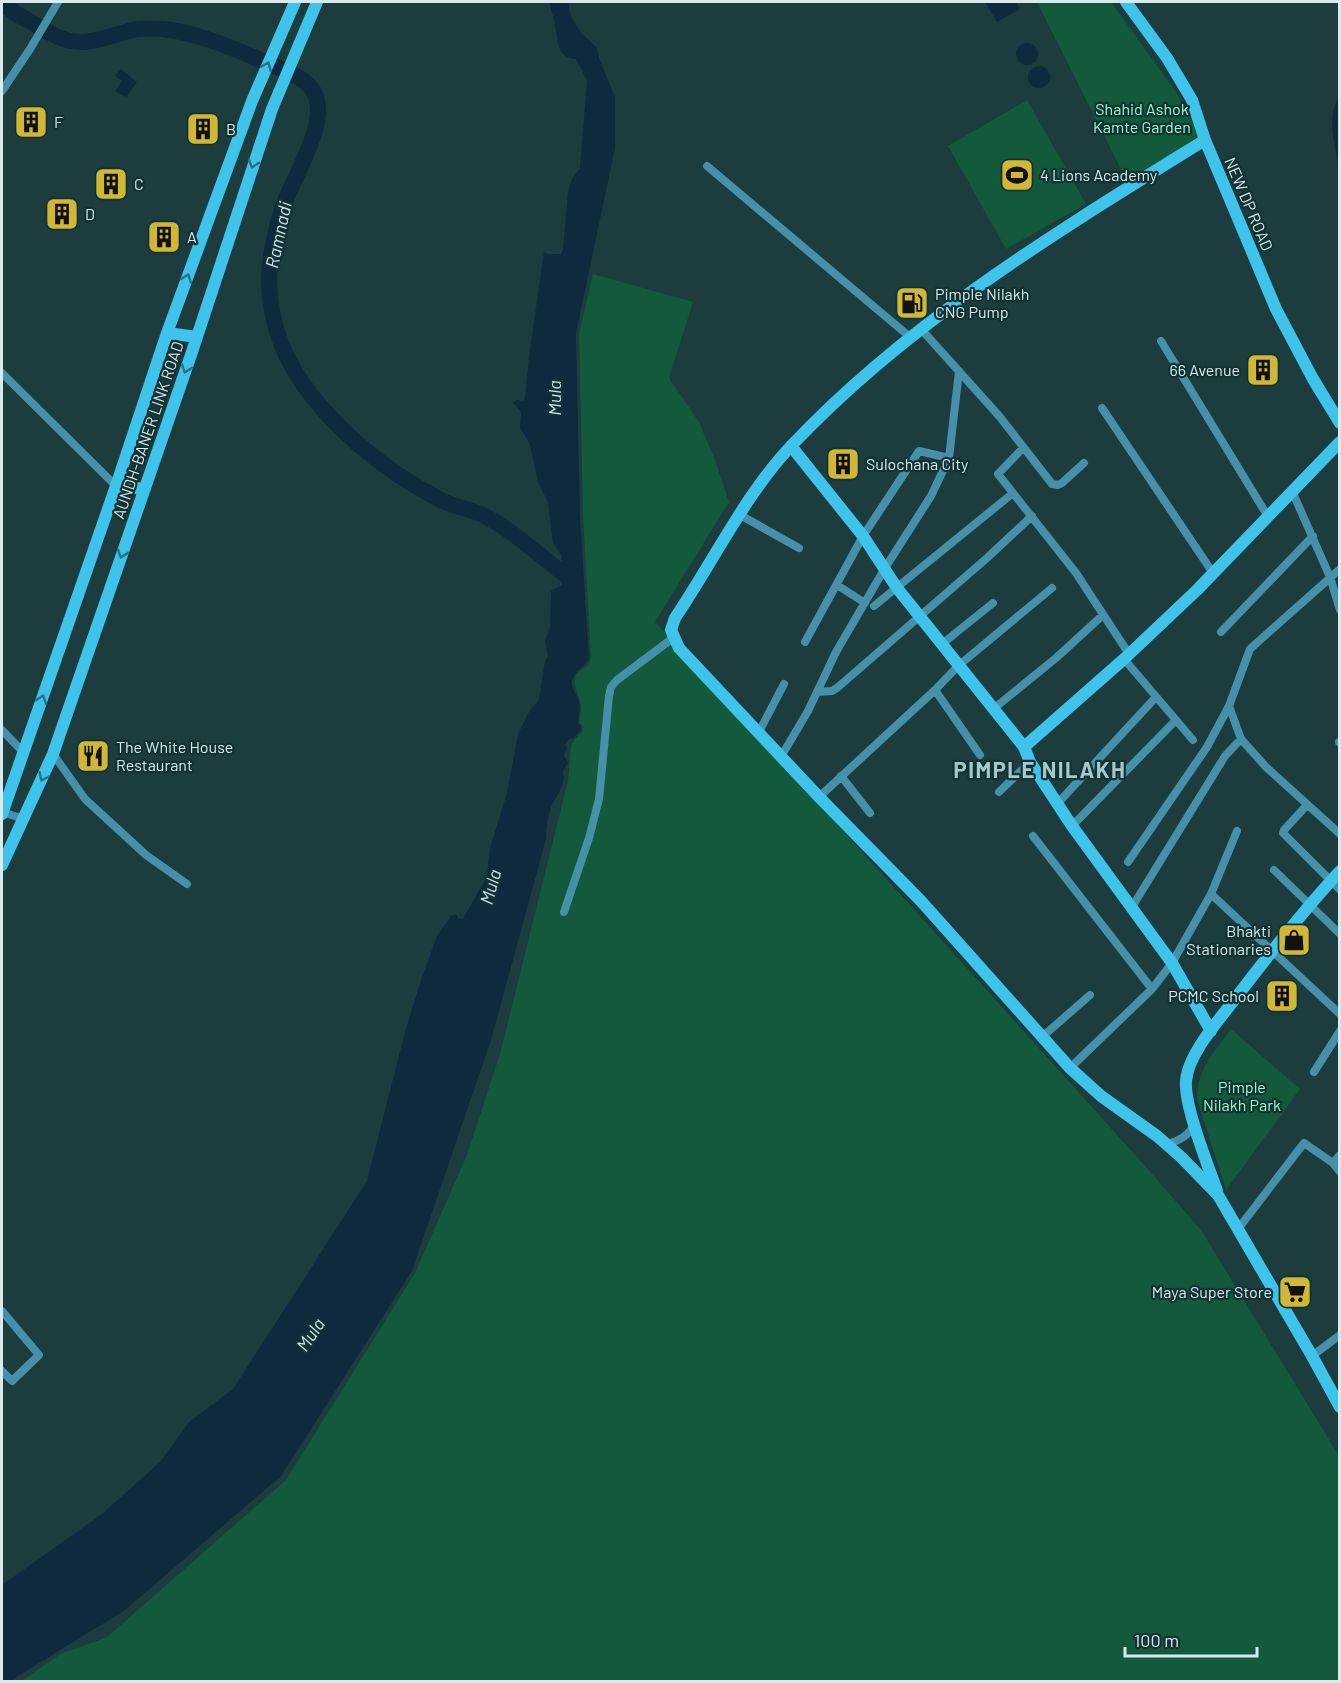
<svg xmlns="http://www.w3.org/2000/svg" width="1341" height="1683" viewBox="0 0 1341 1683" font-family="Barlow,sans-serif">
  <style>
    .green { fill: #125a3b }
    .water { fill: #0f2a3d }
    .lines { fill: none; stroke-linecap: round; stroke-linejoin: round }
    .river { stroke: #0f2a3d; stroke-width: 16 }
    .street { stroke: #4691a9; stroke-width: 8 }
    .secondary { stroke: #3ec3ea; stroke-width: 12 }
    .oneway { stroke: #267386 }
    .labels { text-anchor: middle; stroke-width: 4.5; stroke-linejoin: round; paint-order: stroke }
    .park-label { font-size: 16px; fill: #97fcc7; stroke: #133234 }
    .poi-label { font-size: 16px; fill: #d8eaeb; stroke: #133234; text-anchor: start }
    .street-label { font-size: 16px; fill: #d8eaeb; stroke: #133234 }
    .water-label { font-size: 18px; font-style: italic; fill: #d0e3f3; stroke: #133234 }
    .district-label { font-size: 22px; font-weight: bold; letter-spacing: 1.5px; fill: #a5c8ca; stroke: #133234 }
  </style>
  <rect width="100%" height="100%" fill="#1d3c3e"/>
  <!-- green -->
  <path class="green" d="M1037 2H1111L1178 95 1200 137 1127 181Z
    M1027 100 1086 204 1006 249 948 146Z
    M593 274 693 302 669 378 699 422 715 460 729 502 655 622 1145 1166 1201 1230 1339 1456V1681L20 1682 62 1653 106 1638 286 1480 415 1273 467 1155 500 1054 568 781 571 746 574 740 583 731 582 725 579 722C581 714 582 705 579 698 574 682 570 675 588 666L591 658 583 516 579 334Z
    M1231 1029 1300 1089 1226 1190 1197 1099C1198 1067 1213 1054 1231 1029Z"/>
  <!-- water -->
  <path class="water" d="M549 2H568L570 14 581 33 597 48 599 58 615 97V148L576 333 580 516 589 659C584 668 575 670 572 681 571 688 576 693 578 699 581 707 579 715 578 723L581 726V730L573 738 569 739 565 745 567 748 564 755 568 763 563 771C567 786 554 797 550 810 547 820 546 829 546 839L491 1040 412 1271 281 1476 125 1610 10 1681H2V1585L102 1514 160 1462 189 1422 233 1389 367 1181 405 1032 421 980 437 936 451 916 456 914 458 918 463 919 487 876 490 848 507 793 518 734 530 710 539 700 545 661 548 657 545 641 550 628 551 591 562 585 561 555 553 543 548 502 538 482 530 445 520 427 521 412 513 403 517 400 524 401 525 398 529 357 544 252 548 254H561L563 250 568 192 572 179 580 168 587 80 576 59C556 58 559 42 555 26 554 18 551 10 549 2Z
    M985 2H1016L1020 9 997 22Z
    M1016 54a11 11 0 1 1 22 0a11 11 0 1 1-22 0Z
    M1028 77a11 11 0 1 1 22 0a11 11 0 1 1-22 0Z
    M121 69 137 82 126 97 115 91 122 81 115 76Z
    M1339 97V169C1335 144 1326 119 1339 97Z"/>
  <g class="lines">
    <!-- river -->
    <path class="river" d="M4 2C9 11 22 17 31 22 46 31 62 42 81 42 98 42 116 34 133 30 142 28 154 29 163 29 198 33 233 48 265 62 280 69 302 75 312 89 332 116 297 171 286 199 279 216 274 238 271 256 265 293 274 337 294 370 326 423 384 471 439 499 453 507 471 509 485 516 515 532 541 557 568 577"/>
    <!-- street -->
    <path class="street" d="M2 91 30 49 58 2
      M707 166 910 337
      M921 329 1000 417 1052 484 1058 485 1062 483 1084 463
      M1161 341 1267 515
      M2 373 116 486
      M1102 408 1213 573
      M1023 448 998 474 1076 573 1129 654
      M1292 491 1330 577 1340 610
      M740 515 799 548
      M1340 569 1250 649 1229 706 1241 739 1266 767 1340 834
      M837 585 865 603
      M874 606 1013 493
      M1221 632 1313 536
      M805 642 863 536 919 451 949 458
      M942 644 993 603
      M1124 659 1193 740
      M935 690 980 755
      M817 692 832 691 837 688 987 558 1032 516
      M992 710 1056 658 1103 615
      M2 730 23 752
      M759 732 784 684
      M1339 742H1340
      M53 754 85 799 146 855 187 884
      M782 755 808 711 836 652 885 568 931 496 949 458 959 371
      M841 776 870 813
      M999 792 1030 762
      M819 797 935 690 958 666 1052 588
      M1058 803 1156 697
      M1307 805 1284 830 1283 833 1340 890
      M2 812 24 819
      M1072 826 1176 720
      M1033 836 1152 989
      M1128 862 1207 747 1229 706
      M1274 870 1340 934
      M1211 894 1340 1014
      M1132 907 1225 756 1241 739
      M564 912 589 838 599 799 609 696 611 687 617 680 673 638
      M1042 1037 1090 995
      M1070 1068 1152 989 1172 963 1211 894 1237 831
      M1314 1072 1340 1031
      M1166 1144C1179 1141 1189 1136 1195 1123
      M1333 1163 1340 1155
      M1238 1229 1304 1143 1333 1163 1340 1172
      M2 1311 39 1355 12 1381 2 1371
      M1312 1356 1340 1335"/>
    <!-- secondary -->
    <path class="secondary" d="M1126 2 1167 58 1192 100 1205 140 1276 309 1313 379 1340 423
      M1205 140C1060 230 910 320 792 445 746 493 713 562 675 618L671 630 679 648 819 797 921 901 1070 1068 1101 1096 1157 1136 1181 1157 1218 1195 1312 1356 1340 1407
      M167 333 197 337
      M791 446 863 536 897 588 1024 747 1030 762 1072 826 1172 963 1211 1031
      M116 486 145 489
      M1024 747 1124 659 1197 590 1340 442
      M2 814 116 486 167 333 252 101 295 2
      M2 865 53 754 192 352 272 109 317 2
      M1217 1191C1208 1165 1184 1106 1186 1081 1188 1053 1221 1018 1238 995 1270 953 1303 911 1340 871"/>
  </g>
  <!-- one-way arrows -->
  <defs><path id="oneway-chevron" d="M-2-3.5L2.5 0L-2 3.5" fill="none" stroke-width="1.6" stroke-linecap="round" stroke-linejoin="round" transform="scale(1.5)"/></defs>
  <g class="oneway">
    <use href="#oneway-chevron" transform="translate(267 66) rotate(-67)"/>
    <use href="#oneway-chevron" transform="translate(253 164) rotate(108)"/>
    <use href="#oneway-chevron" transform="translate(187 278) rotate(-70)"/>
    <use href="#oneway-chevron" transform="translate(186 369) rotate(109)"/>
    <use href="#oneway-chevron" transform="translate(122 554) rotate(109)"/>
    <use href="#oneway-chevron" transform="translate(42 699) rotate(-71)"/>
    <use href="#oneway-chevron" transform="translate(43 777) rotate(115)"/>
  </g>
  <!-- icons -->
  <defs>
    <g id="building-square" transform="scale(1.725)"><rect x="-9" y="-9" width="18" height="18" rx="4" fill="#d1b736" stroke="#133234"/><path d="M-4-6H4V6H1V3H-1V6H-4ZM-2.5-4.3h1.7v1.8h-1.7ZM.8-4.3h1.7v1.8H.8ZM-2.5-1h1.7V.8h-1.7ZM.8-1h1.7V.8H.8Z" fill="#111"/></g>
    <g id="stadium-square" transform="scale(1.725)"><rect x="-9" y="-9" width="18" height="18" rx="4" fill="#d1b736" stroke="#133234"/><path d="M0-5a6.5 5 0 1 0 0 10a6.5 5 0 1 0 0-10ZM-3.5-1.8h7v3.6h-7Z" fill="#111"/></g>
    <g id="fuel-square" transform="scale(1.725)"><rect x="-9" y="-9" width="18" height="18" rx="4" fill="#d1b736" stroke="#133234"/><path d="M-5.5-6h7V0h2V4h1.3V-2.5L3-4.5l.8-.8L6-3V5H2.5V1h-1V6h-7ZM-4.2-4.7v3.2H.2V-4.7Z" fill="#111"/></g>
    <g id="restaurant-square" transform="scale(1.725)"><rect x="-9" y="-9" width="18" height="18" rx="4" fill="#d1b736" stroke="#133234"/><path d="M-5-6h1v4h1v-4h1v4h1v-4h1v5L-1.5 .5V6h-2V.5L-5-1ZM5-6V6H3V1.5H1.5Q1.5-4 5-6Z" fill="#111"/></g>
    <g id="shop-square" transform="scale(1.725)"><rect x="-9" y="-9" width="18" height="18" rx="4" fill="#d1b736" stroke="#133234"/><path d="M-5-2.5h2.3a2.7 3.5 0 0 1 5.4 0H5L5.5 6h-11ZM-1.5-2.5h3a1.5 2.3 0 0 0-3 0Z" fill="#111"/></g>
    <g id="supermarket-square" transform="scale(1.725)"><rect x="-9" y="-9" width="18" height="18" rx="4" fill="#d1b736" stroke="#133234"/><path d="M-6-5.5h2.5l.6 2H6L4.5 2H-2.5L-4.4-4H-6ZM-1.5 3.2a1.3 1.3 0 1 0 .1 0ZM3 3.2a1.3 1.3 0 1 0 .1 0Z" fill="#111"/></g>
  </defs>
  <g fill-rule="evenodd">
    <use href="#building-square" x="31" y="122"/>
    <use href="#building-square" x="203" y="129"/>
    <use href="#stadium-square" x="1017" y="175"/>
    <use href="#building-square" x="111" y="184"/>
    <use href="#building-square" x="62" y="214"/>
    <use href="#building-square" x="164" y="237"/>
    <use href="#fuel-square" x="912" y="303"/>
    <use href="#building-square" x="1263" y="370"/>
    <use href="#building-square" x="843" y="464"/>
    <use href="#restaurant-square" x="93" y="756"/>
    <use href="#shop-square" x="1294" y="940"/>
    <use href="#building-square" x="1282" y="996"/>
    <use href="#supermarket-square" x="1295" y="1292"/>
  </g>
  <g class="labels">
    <!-- park labels -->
    <g class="park-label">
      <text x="1142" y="115">Shahid Ashok<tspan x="1142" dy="18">Kamte Garden</tspan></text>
      <text x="1242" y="1093">Pimple<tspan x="1242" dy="18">Nilakh Park</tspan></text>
    </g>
    <!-- poi labels -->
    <g class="poi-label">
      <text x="54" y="128">F</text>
      <text x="226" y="135">B</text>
      <text x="1040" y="181">4 Lions Academy</text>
      <text x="134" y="190">C</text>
      <text x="85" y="220">D</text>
      <text x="187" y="243">A</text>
      <text x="935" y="300">Pimple Nilakh<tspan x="935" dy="18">CNG Pump</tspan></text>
      <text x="1240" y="376" text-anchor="end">66 Avenue</text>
      <text x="866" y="470">Sulochana City</text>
      <text x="116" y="753">The White House<tspan x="116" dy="18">Restaurant</tspan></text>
      <text x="1271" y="937" text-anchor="end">Bhakti<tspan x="1271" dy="18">Stationaries</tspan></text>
      <text x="1259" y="1002" text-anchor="end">PCMC School</text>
      <text x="1272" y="1298" text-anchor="end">Maya Super Store</text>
    </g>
    <!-- street labels -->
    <g class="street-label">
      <text transform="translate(1249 204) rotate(67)" y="6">NEW DP ROAD</text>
      <text transform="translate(148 430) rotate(-71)" y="6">AUNDH-BANER LINK ROAD</text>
    </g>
    <!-- water labels -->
    <g class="water-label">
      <text transform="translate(279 235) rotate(-78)" y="6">Ramnadi</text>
      <text transform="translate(555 398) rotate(-90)" y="6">Mula</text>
      <text transform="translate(491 887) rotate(-74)" y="6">Mula</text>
      <text transform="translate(311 1335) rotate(-56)" y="6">Mula</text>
    </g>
    <!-- district labels -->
    <g class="district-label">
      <text x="1040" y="778">PIMPLE NILAKH</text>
    </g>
  </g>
  <!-- border -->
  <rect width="1341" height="1683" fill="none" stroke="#d8eaeb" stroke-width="6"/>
  <!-- scale -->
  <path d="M1125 1647v9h132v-9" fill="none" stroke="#d8eaeb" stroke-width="3"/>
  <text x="1134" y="1647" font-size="18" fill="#d8eaeb" stroke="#133234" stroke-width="4.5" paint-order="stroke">100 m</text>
</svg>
